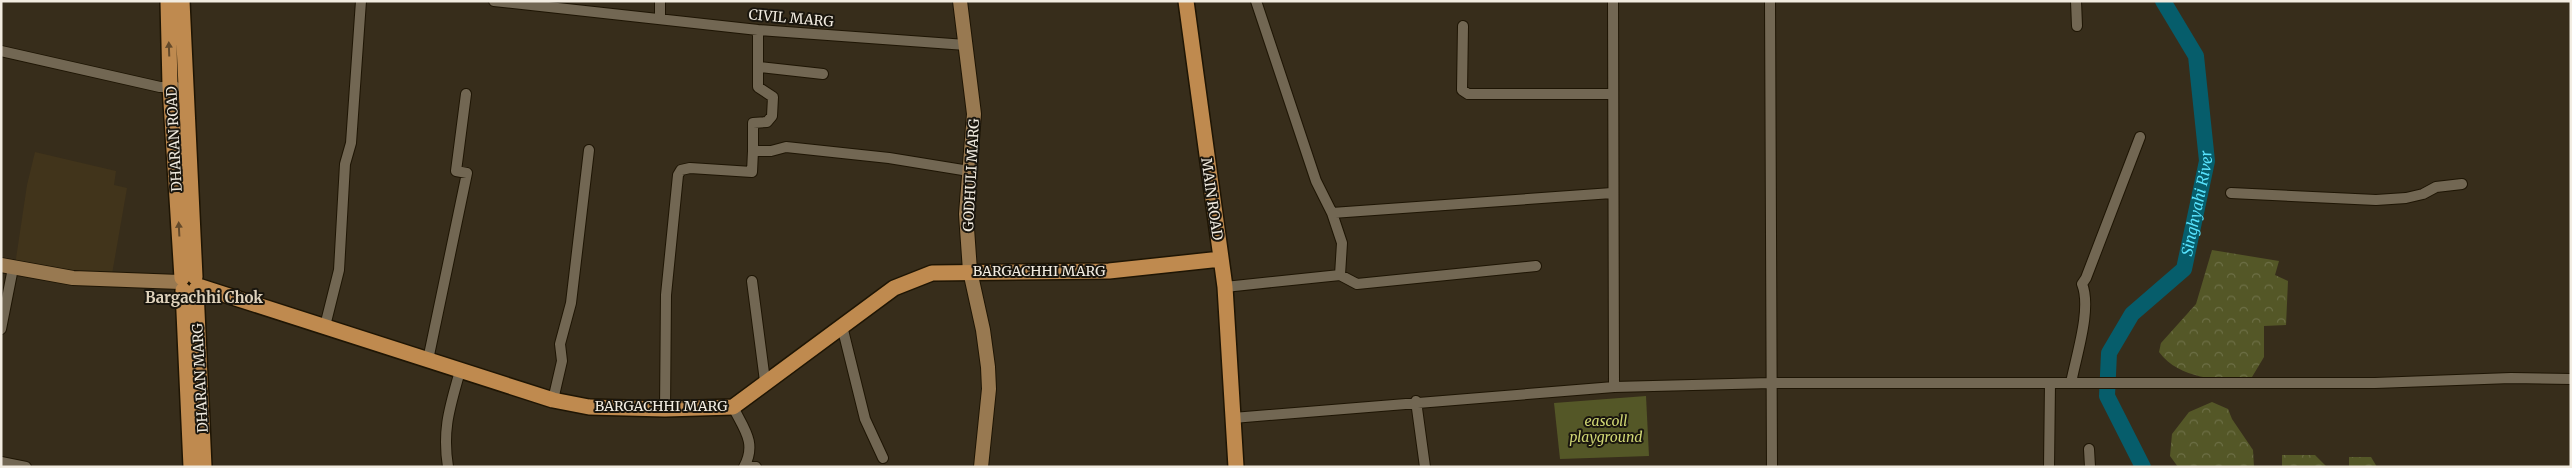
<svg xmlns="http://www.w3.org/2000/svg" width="2572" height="468" viewBox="0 0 2572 468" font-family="Merriweather,serif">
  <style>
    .built { fill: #41341b }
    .forest { fill: url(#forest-crowns) }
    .park { fill: #545727 }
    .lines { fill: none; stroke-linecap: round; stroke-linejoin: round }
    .river { stroke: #065d6b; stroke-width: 16 }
    .street-casing { stroke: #1e1504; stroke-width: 12 }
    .secondary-casing { stroke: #1e1504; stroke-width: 16 }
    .primary-casing { stroke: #1e1504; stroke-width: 18 }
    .street { stroke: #726753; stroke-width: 10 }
    .secondary { stroke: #987951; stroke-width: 14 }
    .primary { stroke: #bf8a4f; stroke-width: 15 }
    .oneway { fill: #644a2b }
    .labels { text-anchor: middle; stroke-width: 4; stroke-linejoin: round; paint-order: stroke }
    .street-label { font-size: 14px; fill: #f2ece1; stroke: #1a160e }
    .park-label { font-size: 14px; font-style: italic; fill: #cfd673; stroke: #1a160e }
    .water-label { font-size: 15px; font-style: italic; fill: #57e3fe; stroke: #1a160e }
    .neighbourhood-label { font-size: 15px; font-weight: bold; fill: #dfd2bc; stroke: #1a160e }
  </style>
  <defs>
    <pattern id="forest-crowns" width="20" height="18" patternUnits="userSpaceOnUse" patternTransform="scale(1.25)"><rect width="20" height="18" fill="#545727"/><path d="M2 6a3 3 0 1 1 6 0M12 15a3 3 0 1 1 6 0" fill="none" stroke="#6d6f46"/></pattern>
  </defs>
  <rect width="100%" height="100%" fill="#372d1b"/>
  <!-- built -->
  <path class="built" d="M35 152 116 171 114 185 127 188 111 280 14 272 27 185Z"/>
  <!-- forest -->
  <path class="forest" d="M2212 250 2279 261 2275 275 2288 281 2286 325 2264 326V357L2249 382C2218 379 2180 380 2159 352L2161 343 2196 304Z
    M2212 402 2228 409 2232 419 2253 450 2254 467H2178L2170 456 2172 434 2189 412Z
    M2282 455H2315L2327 467H2282Z
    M2349 457H2371L2377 467H2349Z"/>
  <!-- park -->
  <path class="park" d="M1646 396 1649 456 1560 459 1554 403Z"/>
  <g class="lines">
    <!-- river -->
    <path class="river" id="s1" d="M2143 467 2107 396 2109 353 2132 314 2184 269 2207 161 2196 56 2163 1"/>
    <!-- street casing -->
    <g class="street-casing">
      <path id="street" d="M494 1 758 30 966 45
        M1256 1 1316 181 1332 213 1342 243 1340 275
        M1613 1 1614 387
        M1770 1 1772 467
        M2076 1 2077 26
        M660 18V1
        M1463 26 1462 90 1468 94H1611
        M1 51 160 87H176
        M759 67 823 74
        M753 151V123L767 122 772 116 773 97 758 87V30
        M2231 193 2376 200 2406 198 2423 194 2436 187 2462 184
        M1332 213 1612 193
        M752 281 765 381
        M1225 287 1340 275 1357 284 1536 266
        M325 326 339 270 345 164 351 143 361 1
        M842 326 865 419 883 458
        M1 329 13 268
        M428 360 467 173 456 171 466 94
        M2071 383C2076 356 2092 309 2082 284L2086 278 2140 137
        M553 400 562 361 560 344 571 303 589 150
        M1416 401 1425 467
        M733 407C744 429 757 443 744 467
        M665 409 666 295 678 175 681 170 690 168 752 172 753 151H771L786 147 889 158 969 171
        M1233 418 1614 387 1771 383H2375L2511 378 2571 379
        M2089 449 2090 467
        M1 462 26 467
        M746 465 756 467
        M448 467C442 429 450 407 460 371
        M2049 467 2050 383"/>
    </g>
    <!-- secondary casing -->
    <g class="secondary-casing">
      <path id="secondary" d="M960 1 974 114 966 214 970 271 983 330 988 367 989 389 981 467
        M1 265 73 278 180 282"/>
    </g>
    <!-- primary casing -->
    <g class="primary-casing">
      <path id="primary" d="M168 1 170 86 182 278
        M182 1 195 277
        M1186 1 1225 287 1236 467
        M198 286 553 400 589 407 665 409 733 407 894 288 932 273 1109 271 1221 259
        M196 289 204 467
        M183 290 191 467"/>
    </g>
    <!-- street -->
    <use href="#street" class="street"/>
    <!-- secondary -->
    <use href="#secondary" class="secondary"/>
    <!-- primary -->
    <use href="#primary" class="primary"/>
  </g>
  <!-- one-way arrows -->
  <defs><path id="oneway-solid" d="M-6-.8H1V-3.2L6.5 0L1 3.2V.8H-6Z" transform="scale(1.25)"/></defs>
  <g class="oneway">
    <use href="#oneway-solid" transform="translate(169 49) rotate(-92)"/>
    <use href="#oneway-solid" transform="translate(179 229) rotate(-93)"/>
  </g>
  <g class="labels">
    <!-- street labels -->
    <g class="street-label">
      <text transform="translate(791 18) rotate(5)" y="5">CIVIL MARG</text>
      <text transform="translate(174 139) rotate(-93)" y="5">DHARAN ROAD</text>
      <text transform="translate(971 175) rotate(-87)" y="5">GODHULI MARG</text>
      <text transform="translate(1212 199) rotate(82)" y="5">MAIN ROAD</text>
      <text x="1039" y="276">BARGACHHI MARG</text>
      <text transform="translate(200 378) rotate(-93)" y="5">DHARAN MARG</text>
      <text x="661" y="411">BARGACHHI MARG</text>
    </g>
    <!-- park labels -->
    <g class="park-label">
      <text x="1606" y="426">eascoll<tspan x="1606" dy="16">playground</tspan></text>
    </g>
    <!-- water labels -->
    <g class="water-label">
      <text dy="5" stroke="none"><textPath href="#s1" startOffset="304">Singhyahi River</textPath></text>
    </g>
    <!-- neighbourhood labels -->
    <g class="neighbourhood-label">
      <text x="204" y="303">Bargachhi Chok</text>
    </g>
  </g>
  <!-- border -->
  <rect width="2572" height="468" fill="none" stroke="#f2ece1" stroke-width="5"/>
</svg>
